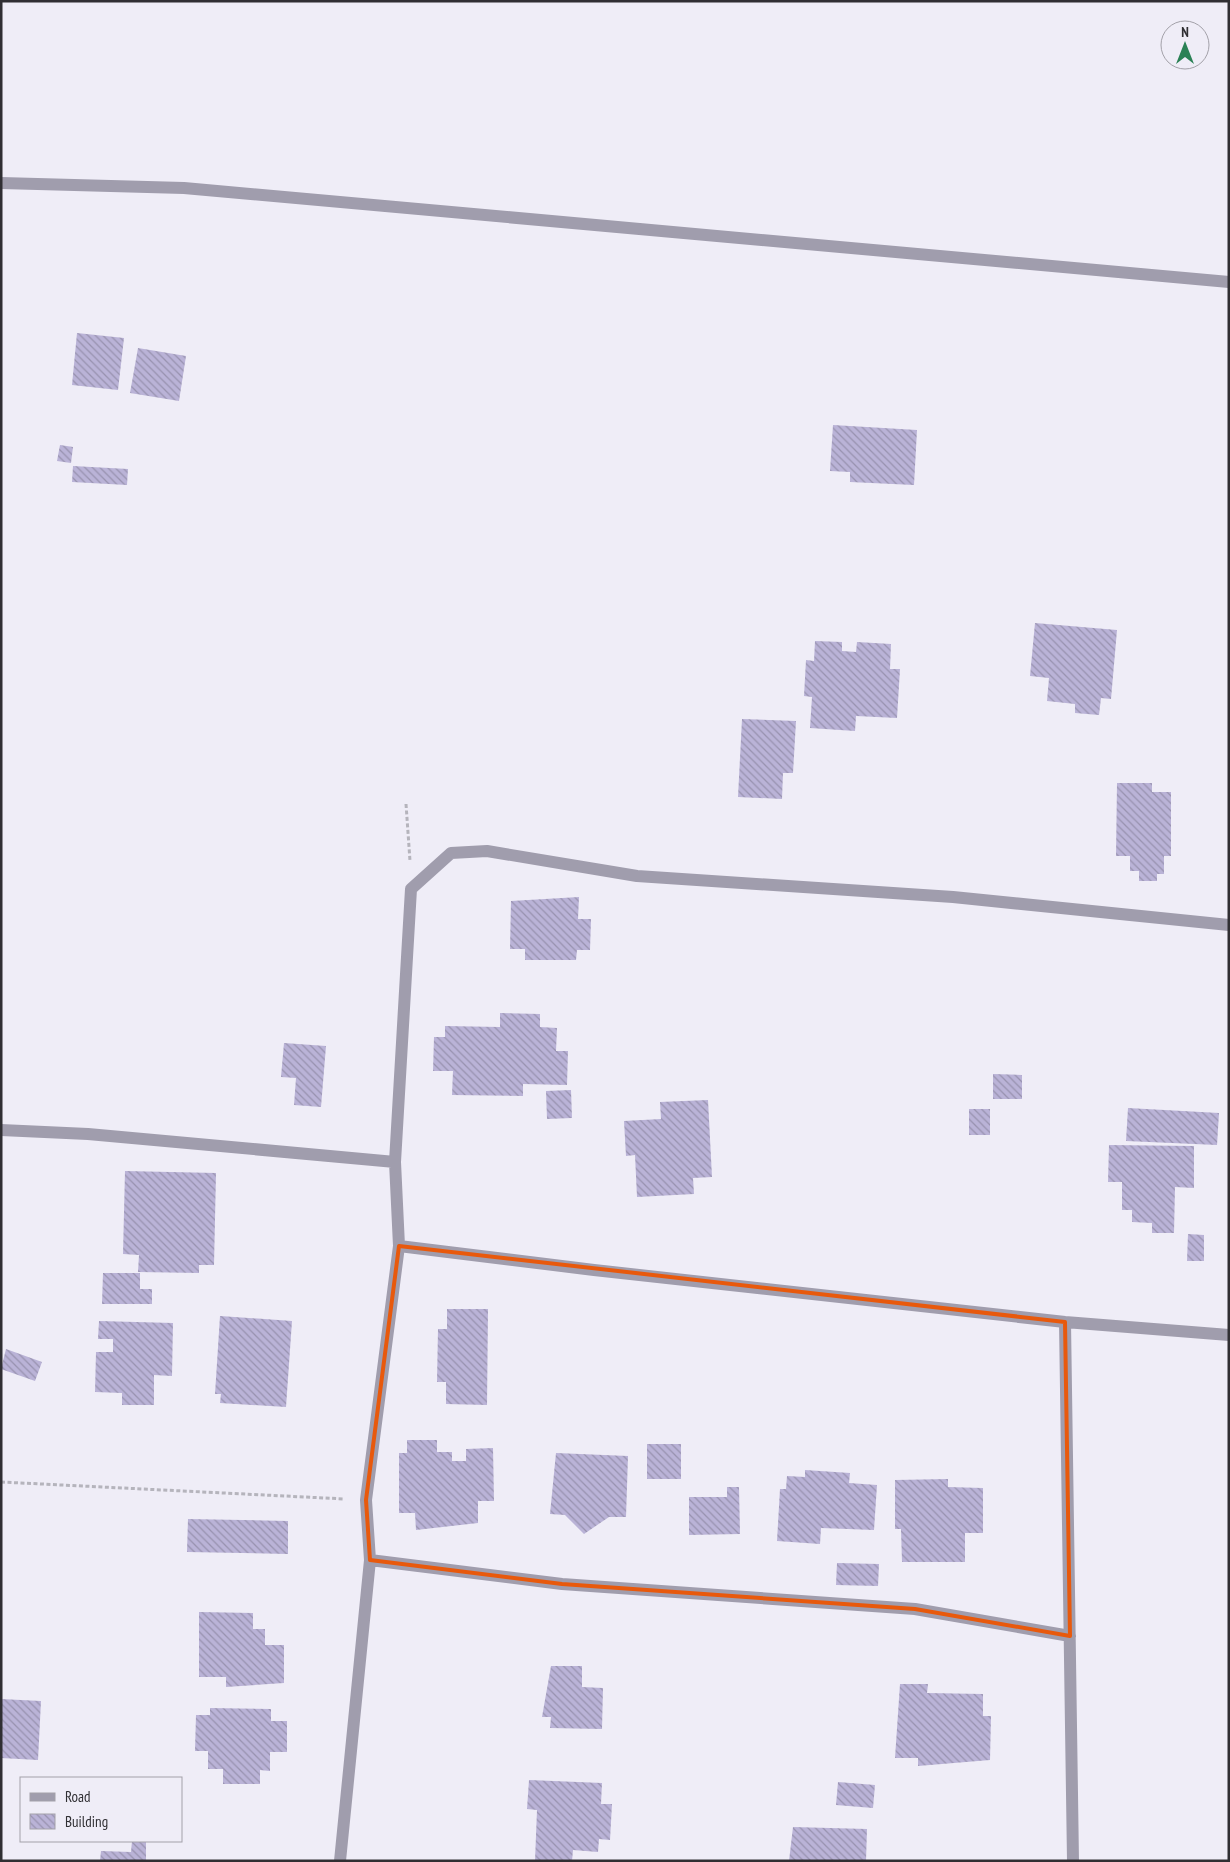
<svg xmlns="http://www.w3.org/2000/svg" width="1230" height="1862" viewBox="0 0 1230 1862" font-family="'PT Sans Narrow',sans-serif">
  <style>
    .building { fill: url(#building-back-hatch) }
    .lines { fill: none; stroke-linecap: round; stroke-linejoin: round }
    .path { stroke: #b5b4bc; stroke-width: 3; stroke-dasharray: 4 2.5; stroke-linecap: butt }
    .minor { stroke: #a09dad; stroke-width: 12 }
    .marked { fill: none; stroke: #e8590c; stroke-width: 4; stroke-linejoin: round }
  </style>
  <defs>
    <pattern id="building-back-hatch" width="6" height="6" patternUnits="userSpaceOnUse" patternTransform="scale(1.25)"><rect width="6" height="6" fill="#bab3d7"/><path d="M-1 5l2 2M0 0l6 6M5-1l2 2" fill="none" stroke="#9892af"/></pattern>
  </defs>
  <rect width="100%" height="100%" fill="#efedf7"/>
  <!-- building -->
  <path class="building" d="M77 333 124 338 118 390 72 385Z
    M138 348 186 356 179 401 130 393Z
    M833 425 917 430 914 485 850 482V472L830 471Z
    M60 445 73 447 71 463 57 461Z
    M73 466 128 469 127 485 72 482Z
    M1035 623 1117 630 1111 699 1101 698 1099 715 1075 713V704L1047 701 1049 678 1030 676Z
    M815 641 842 642V651L856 652 857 642 891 644 890 669H900L897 718 856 716 855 731 810 728 812 697 804 696 806 660 814 661Z
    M742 719 796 721 793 773H783L782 799 738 797Z
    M1117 783H1152V792H1171V856H1164V874H1157V881H1139V871H1130V856H1116Z
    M579 897 578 919H591L590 950H577L576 960H525V949H510L511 901Z
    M500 1013 540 1014V1027L557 1028 556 1051H568L567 1085 523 1084V1096L452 1095 453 1071H433L434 1037H445V1026L500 1027Z
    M284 1043 326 1046 321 1107 294 1105 296 1078 281 1077Z
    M993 1074 1022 1075V1099H993Z
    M571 1090 572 1118 547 1119 546 1091Z
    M708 1100 712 1177 693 1178 694 1194 637 1197 635 1155 626 1156 624 1121 661 1119 660 1102Z
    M1128 1108 1219 1113 1217 1145 1126 1141Z
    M969 1109H990V1135H969Z
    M1109 1145 1194 1146V1188L1175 1187 1174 1233H1152V1223L1132 1222V1210H1122V1182H1108Z
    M125 1171 216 1173 214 1265H199V1273L138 1272 139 1255 123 1254Z
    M1188 1234 1204 1235V1261H1187Z
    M103 1273H140V1289H152V1304H102Z
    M447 1309H488L487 1405 446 1404V1382H437L438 1329H447Z
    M220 1316 292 1321 286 1407 220 1403 221 1394H215Z
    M99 1321 173 1323 172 1376 154 1375V1405H122V1393L95 1392 96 1352H113V1339H98Z
    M6 1349 42 1362 35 1381 1 1369Z
    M407 1440H437V1452H452V1461H466V1449L493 1448 494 1501H478V1523L416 1530 415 1513H399V1453H407Z
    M647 1444H681V1479H647Z
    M556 1453 628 1456 626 1517H609L584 1534 565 1515 550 1514Z
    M805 1470 850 1473 849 1483 877 1485 874 1530 821 1528 820 1544 777 1541 780 1489H786L787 1476 805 1477Z
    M948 1479V1487L983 1488V1533H965V1562H902L901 1529H895V1480Z
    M727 1487H739L740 1534 689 1535V1497H727Z
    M188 1519 288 1521V1554L187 1552Z
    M837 1563 879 1564 878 1586 836 1585Z
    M199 1612 253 1613V1629H265V1645H284V1683L226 1687V1677H199Z
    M551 1666H582V1687L603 1688 602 1729 550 1728 551 1717H542Z
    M900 1684H928L927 1693 983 1694V1716H991L990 1760 918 1766V1758H895Z
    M1 1699 41 1701 38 1760 1 1758Z
    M210 1708 271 1709V1721H287V1752H270V1771L260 1770V1784H223V1769H208V1751H195L196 1715H210Z
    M529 1780 602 1783 601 1804H612L610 1840 599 1839 598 1852 573 1850 572 1861H535L537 1810 527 1809Z
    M838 1782 875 1785 873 1808 836 1805Z
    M793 1827 867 1829 866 1861H789Z
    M132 1841H146V1861H100L101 1851 131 1852Z"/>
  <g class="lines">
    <!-- path -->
    <path class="path" d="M406 804 410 861
      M1 1482 345 1499"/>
    <!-- minor -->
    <path class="minor" d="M1 183 184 188 1229 282
      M1 1130 88 1134 395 1162
      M399 1246 594 1270 1065 1322 1229 1335
      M1065 1322 1073 1861
      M370 1560 562 1584 915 1609 1070 1636
      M340 1861 370 1560 366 1500 399 1246 395 1162 411 889 451 853 487 851 637 876 953 897 1229 925"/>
  </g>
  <!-- marked area -->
  <path class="marked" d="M399 1246 1065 1322 1070 1636 915 1609 562 1584 370 1560 366 1500Z"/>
  <!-- border -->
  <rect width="1230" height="1862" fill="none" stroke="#302f33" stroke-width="5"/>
  <!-- legend -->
  <rect x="20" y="1777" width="162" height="65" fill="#efedf7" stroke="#a3a1a9"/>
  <rect x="30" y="1793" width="25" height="8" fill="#a09dad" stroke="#a3a1a9"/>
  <text x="65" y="1802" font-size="15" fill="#302f33">Road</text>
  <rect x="30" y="1814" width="25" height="15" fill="url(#building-back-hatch)" stroke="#a3a1a9"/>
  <text x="65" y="1827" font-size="15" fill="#302f33">Building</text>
  <!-- north arrow -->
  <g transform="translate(1185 45)"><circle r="24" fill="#efedf7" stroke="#a3a1a9"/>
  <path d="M0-4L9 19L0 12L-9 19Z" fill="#2a8155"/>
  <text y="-8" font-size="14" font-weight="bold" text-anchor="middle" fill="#302f33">N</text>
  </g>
</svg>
